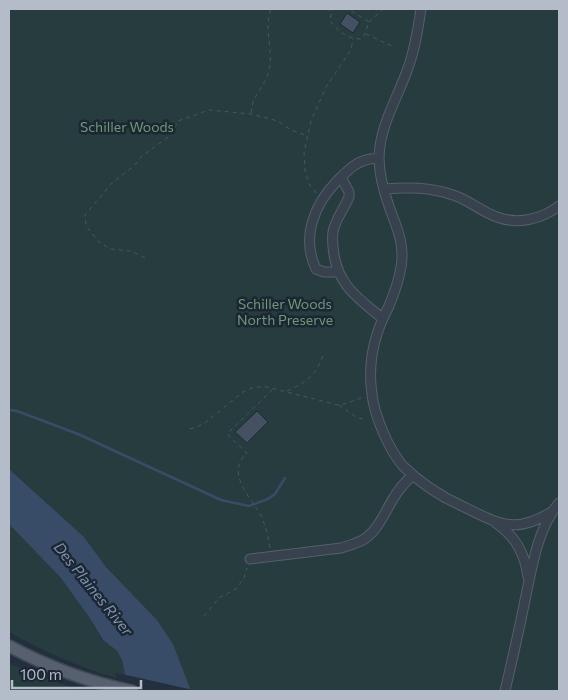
<svg xmlns="http://www.w3.org/2000/svg" width="568" height="700" viewBox="0 0 568 700" font-family="Commissioner,sans-serif">
  <style>
    .green { fill: #263c3f }
    .water { fill: #394c67 }
    .pier { fill: #242f3e }
    .lines { fill: none; stroke-linecap: round; stroke-linejoin: round }
    .stream { stroke: #394c67; stroke-width: 2.5 }
    .building { fill: #455162; stroke: #1f2835 }
    .minor-casing { stroke: #565f6c; stroke-width: 11 }
    .major-casing { stroke: #414a57; stroke-width: 14 }
    .path { stroke: #44595c; stroke-width: 1; stroke-dasharray: 4 4; stroke-linecap: butt }
    .minor { stroke: #38414e; stroke-width: 9 }
    .major { stroke: #56606e; stroke-width: 11 }
    .labels { text-anchor: middle; stroke-width: 5; stroke-linejoin: round; paint-order: stroke }
    .park-label { font-size: 14px; fill: #6b9a76; stroke: #1d2633 }
    .water-label { font-size: 15px; font-style: italic; fill: #7c92b1; stroke: #1d2633 }
  </style>
  <rect width="100%" height="100%" fill="#242f3e"/>
  <!-- green -->
  <path class="green" d="M9 9H559V691H197L190 690 173 644 157 620 106 567 84 537 9 469Z
    M9 524 61 578 89 617 102 640 117 651 122 660 125 675 115 673 116 678C78 667 43 651 9 632Z
    M9 662 11 664 38 676 83 691H9Z"/>
  <!-- water -->
  <path class="water" d="M9 469 84 537 106 567 157 620 173 644 191 691H131L125 675 122 660 117 651 103 640 89 617 61 578 9 524Z"/>
  <!-- pier -->
  <path class="pier" d="M122 674 193 690V691H129Z"/>
  <g class="lines">
    <!-- stream -->
    <path class="stream" d="M9 410 17 411 78 434 221 500 249 506 268 499 275 494 285 478"/>
  </g>
  <!-- building -->
  <path class="building" d="M347 13 360 22 353 33 340 24Z
    M257 411 268 422 247 443 235 432Z"/>
  <g class="lines">
    <!-- minor casing -->
    <g class="minor-casing">
      <path id="minor" d="M421 9C418 29 415 49 408 68 398 97 380 125 379 157 379 174 384 193 390 209 397 228 405 245 401 267 399 280 394 294 389 306 384 316 380 324 377 334 371 353 369 374 372 394 374 415 389 450 403 466 420 483 440 496 462 506 499 524 515 535 553 511
        M341 177 349 192V197C345 207 337 217 334 228 331 236 333 246 334 255 339 286 359 299 382 318
        M384 189C408 187 430 187 453 195 469 200 482 212 497 217 518 225 542 219 559 206
        M338 272H324L316 269C301 237 314 205 337 181 351 167 358 159 379 158
        M496 523C516 537 525 554 528 577
        M250 559 341 548C350 545 359 543 366 538 379 528 385 512 393 499 398 490 405 482 413 475
        M505 691C512 661 519 631 525 600 532 568 537 529 559 503"/>
    </g>
    <!-- major casing -->
    <g class="major-casing">
      <path id="major" d="M9 646C48 667 88 682 132 691"/>
    </g>
    <!-- path -->
    <path class="path" d="M319 9 331 10
      M336 9 332 10 330 21C338 31 347 39 361 39L365 34 369 22 348 9
      M369 22 383 9
      M366 34 394 47
      M251 113C252 109 252 105 253 102 257 92 265 84 268 74 275 53 263 30 271 9
      M316 193 309 184 305 170 304 152 311 121 326 87 351 50 353 39
      M145 258 131 251 110 249 99 242 86 226 85 215 112 183 134 166 142 156 171 135 178 121 209 110 251 114 278 121 291 130 308 136
      M287 391C308 382 317 374 324 352
      M339 405 356 417 366 420
      M190 429 199 426 206 422 243 392 254 387H267L338 405 344 404 364 397
      M9 527H11
      M270 548C268 536 266 525 260 514 250 496 225 473 247 453L227 434 273 389
      M204 616 219 598 236 589 244 578 247 568"/>
    <!-- minor -->
    <use href="#minor" class="minor"/>
    <!-- major -->
    <use href="#major" class="major"/>
  </g>
  <g class="labels">
    <!-- park labels -->
    <g class="park-label">
      <text x="127" y="132">Schiller Woods</text>
      <text x="285" y="309">Schiller Woods<tspan x="285" dy="16">North Preserve</tspan></text>
    </g>
    <!-- water labels -->
    <g class="water-label">
      <text transform="translate(93 589) rotate(51)" y="5">Des Plaines River</text>
    </g>
  </g>
  <!-- border -->
  <rect width="568" height="700" fill="none" stroke="#b4bcc9" stroke-width="20"/>
  <!-- scale -->
  <path d="M12 680v8h129v-8" fill="none" stroke="#b4bcc9" stroke-width="2.5"/>
  <text x="20" y="680" font-size="15" fill="#b4bcc9" stroke="#1d2633" stroke-width="4" paint-order="stroke">100 m</text>
</svg>
